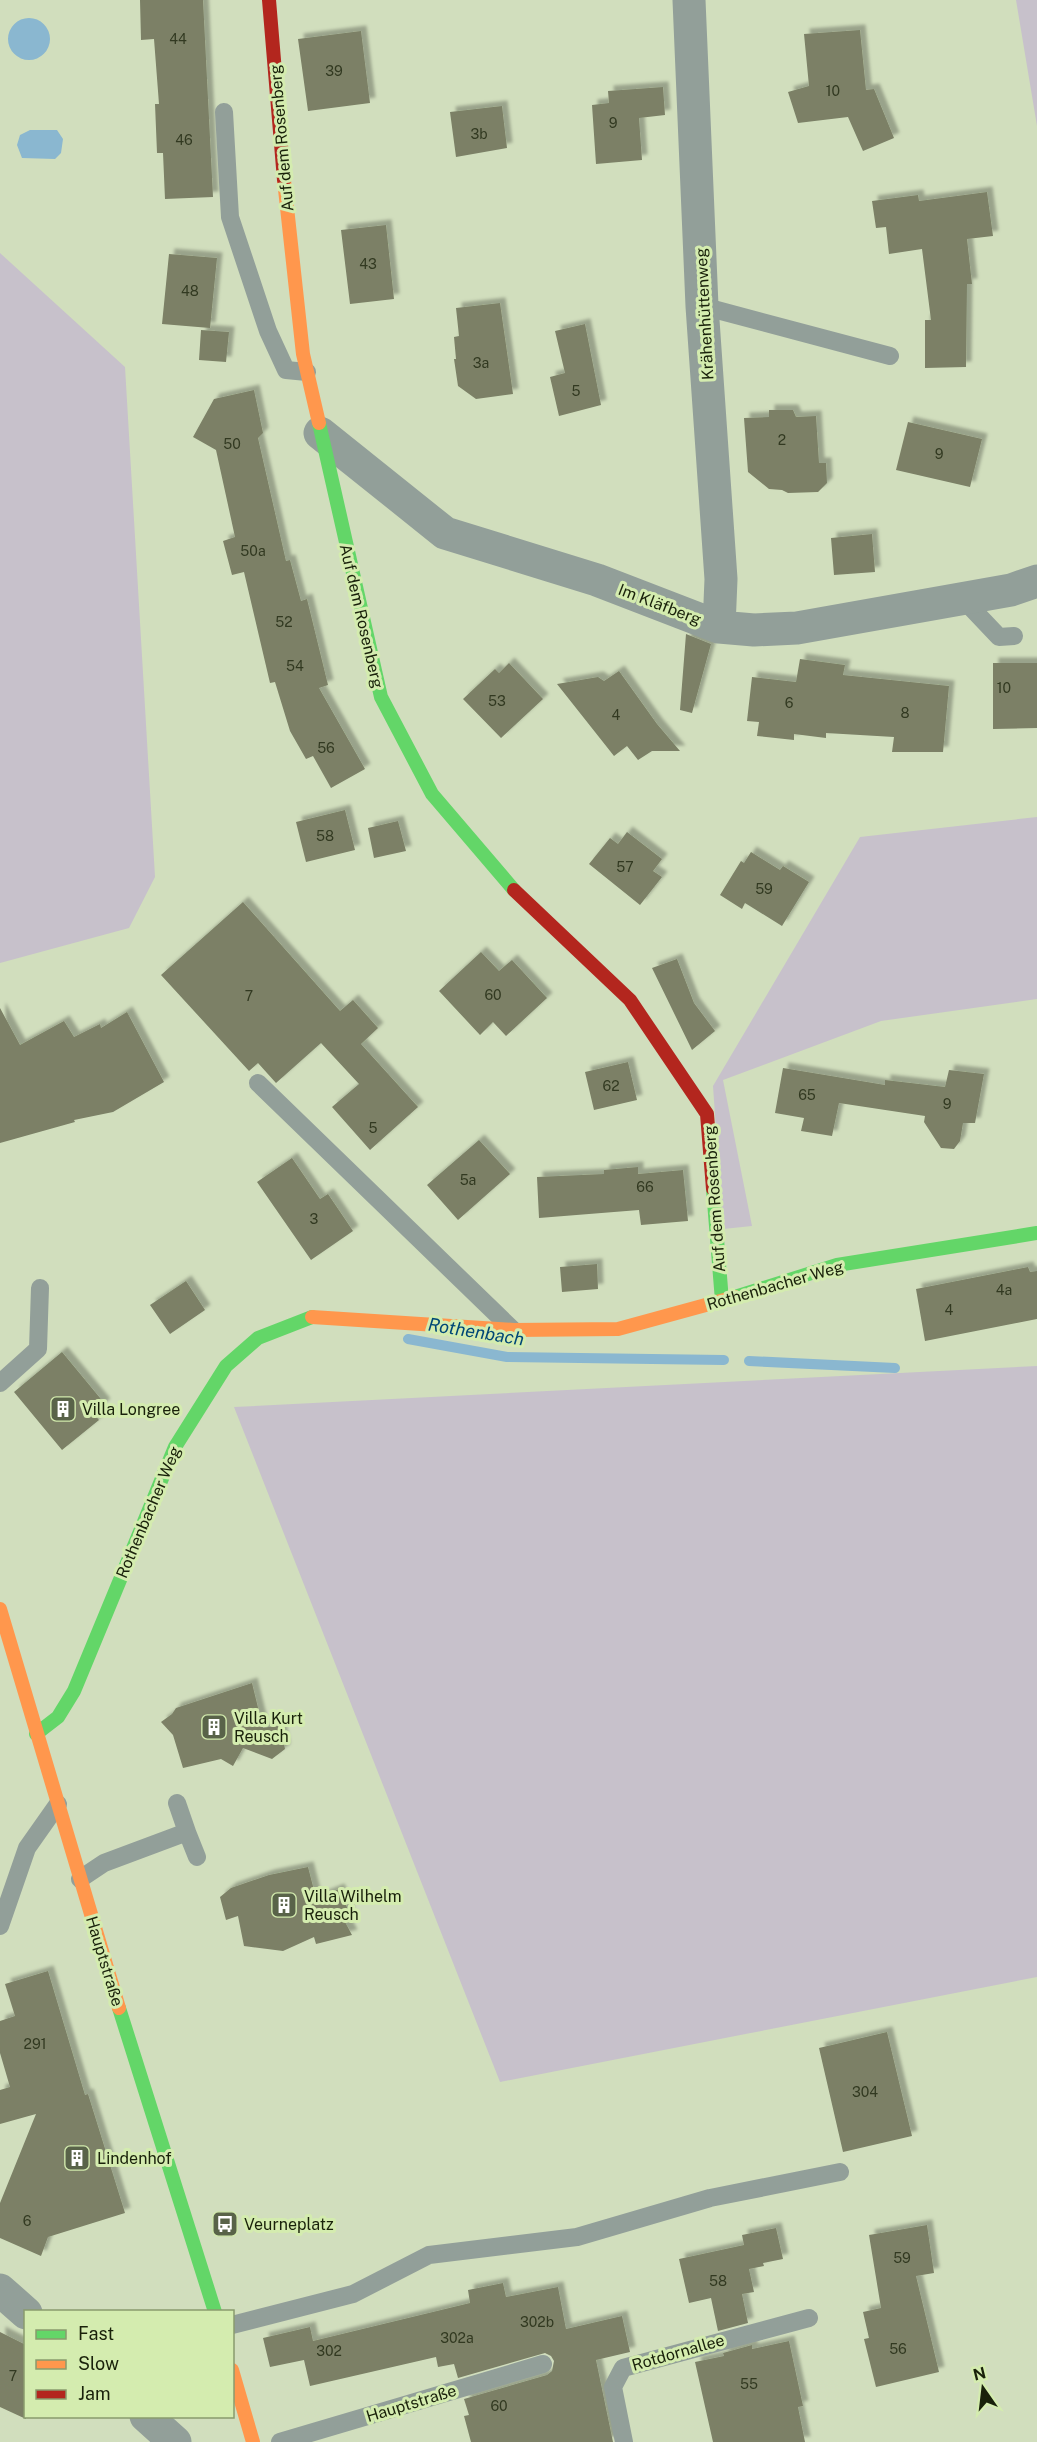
<svg xmlns="http://www.w3.org/2000/svg" width="1037" height="2442" viewBox="0 0 1037 2442" font-family="'Public Sans',sans-serif">
  <style>
    .green { fill: #c7c1cb }
    .water { fill: #8ab7d0 }
    .lines { fill: none; stroke-linecap: round; stroke-linejoin: round }
    .stream { stroke: #8ab7d0; stroke-width: 10 }
    .building { fill: #7b8066; filter: url(#shadow) }
    .lane { stroke: #929f99; stroke-width: 18 }
    .street { stroke: #929f99; stroke-width: 33 }
    .fast { stroke: #63d668; stroke-width: 14 }
    .slow { stroke: #ff974d; stroke-width: 14 }
    .jam { stroke: #b3261e; stroke-width: 14 }
    .labels { text-anchor: middle; stroke-width: 6; stroke-linejoin: round; paint-order: stroke }
    .number-label { font-size: 14px; fill: #323921 }
    .street-label { font-size: 16px; fill: #19210a; stroke: #d4ecaf }
    .poi-label { font-size: 16px; fill: #19210a; stroke: #d4ecaf; text-anchor: start }
    .water-label { font-size: 18px; font-style: italic; fill: #004776; stroke: #d4ecaf }
  </style>
  <defs>
    <filter id="shadow"><feDropShadow dx="5.5" dy="-5.5" stdDeviation="1.5" flood-color="#0004"/></filter>
  </defs>
  <rect width="100%" height="100%" fill="#d1debd"/>
  <!-- green -->
  <path class="green" d="M1016 0H1037V126Z
    M0 253 125 367 155 877 129 928 0 963Z
    M1037 817V999L881 1021 723 1080 752 1226 723 1229 713 1086 860 837Z
    M1037 1366V1977L500 2082 234 1407Z"/>
  <!-- water -->
  <path class="water" d="M8 39a21 21 0 1 1 42 0a21 21 0 1 1-42 0Z
    M30 130H57L63 139 61 153 55 159 22 158 17 145 20 135Z"/>
  <g class="lines">
    <!-- stream -->
    <path class="stream" d="M408 1339 507 1357 724 1360
      M749 1361 895 1368"/>
  </g>
  <!-- building -->
  <path class="building" d="M140 0H203L213 197 165 199 163 153H157L155 104H159L154 39 141 40Z
    M860 30 866 90 874 89 894 138 863 151 848 117 798 123 788 92 809 86 804 34Z
    M361 31 370 103 308 111 298 39Z
    M663 87 665 115 639 118 642 160 596 164 592 105 609 103 608 91Z
    M502 106 507 148 456 157 450 112Z
    M987 192 993 236 967 239 972 284H967L966 367 925 368V320H931L922 249 889 254 886 227 876 228 872 201 918 195 919 201Z
    M386 225 394 299 350 304 341 230Z
    M169 254 217 258 210 328 162 324Z
    M500 303 513 394 476 399 458 386 454 359H456L454 337 459 336 456 308Z
    M585 324 601 405 559 416 550 377 565 373 555 331Z
    M201 330 229 332 226 362 199 360Z
    M254 390 263 433 258 438 286 561 290 560 301 601 307 599 328 685 319 688 365 769 331 788 313 756 306 759 290 731 275 682 270 683 244 572 232 575 223 541 235 537 216 450 193 437 214 399Z
    M769 410H793L796 417 816 416 819 463H826L827 483 818 492 788 493 782 490 769 489 748 472 744 418 769 417Z
    M908 422 982 439 970 487 896 470Z
    M872 534 875 572 834 575 831 538Z
    M686 634 711 644 692 713 680 710Z
    M800 659 845 665 843 675 949 686 943 752H892L894 737 826 733V738L794 734V740L757 736 759 722 747 721 752 677 796 682Z
    M509 663 543 699 501 738 463 699 495 669 499 673Z
    M993 663H1037V728L993 729Z
    M619 671 657 724 680 751H652L638 760 627 746 614 756 557 684 598 677 604 681Z
    M345 810 355 850 306 862 296 822Z
    M398 821 406 851 374 858 368 828Z
    M627 832 662 859 653 871 662 877 640 905 589 864 610 838 618 844Z
    M751 852 780 870 783 866 809 882 782 926 745 903 742 909 720 895 741 861 744 863Z
    M243 902 340 1011 353 1000 378 1028 361 1044 418 1107 370 1150 332 1107 359 1084 321 1043 276 1083 258 1063 249 1071 161 975Z
    M481 952 499 971 512 960 547 998 506 1036 493 1022 480 1035 439 991Z
    M677 959 694 1003 715 1031 692 1050 652 968Z
    M0 1008 20 1045 64 1021 74 1037 100 1024 101 1028 127 1012 164 1082 113 1112 74 1120 75 1122 0 1143Z
    M628 1062 637 1100 594 1110 585 1072Z
    M783 1068 885 1085V1080L945 1087 949 1070 984 1074 975 1123H963L960 1141 954 1149 941 1148 924 1122 925 1116 839 1103 832 1136 801 1131 804 1118 775 1113Z
    M479 1140 510 1174 458 1220 427 1185Z
    M292 1158 320 1199 328 1194 353 1231 311 1260 257 1182Z
    M638 1167V1174L683 1170 688 1221 641 1225 639 1210 539 1218 537 1177 604 1174V1170Z
    M597 1264 598 1289 562 1292 560 1267Z
    M1028 1267 1030 1272 1037 1271V1319L925 1341 916 1289Z
    M186 1281 205 1310 170 1334 150 1305Z
    M62 1352 105 1404 93 1413 99 1420 62 1450 14 1392Z
    M252 1683 263 1728 280 1725 285 1749 272 1759 243 1748 233 1766 221 1759 183 1768 173 1735 161 1722 172 1714 176 1708Z
    M308 1867 316 1898 339 1889 349 1912 345 1922 352 1935 316 1944 314 1937 283 1951 244 1946 238 1916 226 1920 220 1897 231 1888 269 1875Z
    M48 1971 85 2095 88 2094 125 2213 48 2237 41 2256 0 2238V2203L36 2114 0 2124V2090L10 2087 0 2053V2021L15 2016 5 1984Z
    M887 2032 912 2136 843 2152 819 2048Z
    M927 2225 934 2273 916 2276 939 2372 876 2387 864 2339 869 2338 863 2312 881 2308 869 2235Z
    M776 2228 783 2259 763 2263 764 2266 749 2269 754 2292 742 2294 748 2323 718 2331 711 2298 689 2303 679 2259 744 2245 742 2235Z
    M503 2283 506 2297 558 2287 566 2329 622 2316 630 2352 596 2360 613 2442H471L464 2416 469 2415 464 2399 547 2375 552 2371 554 2361 551 2356 545 2353 458 2378 454 2364 438 2367 436 2357 310 2386 304 2360 270 2367 263 2338 310 2327 313 2341 470 2303 468 2290Z
    M0 2332 26 2345V2419L0 2407Z
    M789 2341 803 2406 798 2407 805 2442H713L695 2362 724 2356 723 2353 752 2345V2349Z"/>
  <g class="lines">
    <!-- lane -->
    <path class="lane" d="M224 112 230 217 268 331 286 370 307 372
      M702 306 890 356
      M962 598 999 637 1014 636
      M258 1083 513 1330
      M0 1383 38 1349 40 1288
      M177 1803 187 1832
      M80 1879 104 1863 187 1832 197 1857
      M0 1926 27 1848 58 1804
      M232 2325 353 2294 429 2255 577 2237 710 2198 840 2172
      M280 2442 543 2364
      M624 2442 613 2387 623 2368 809 2318"/>
    <!-- street -->
    <path class="street" d="M689 0 702 306 721 579 719 627
      M320 433 445 533 597 580 719 627 754 630 797 628 1011 590 1037 581
      M0 2290 26 2313
      M146 2416 175 2442"/>
    <!-- fast -->
    <path class="fast" d="M319 423 381 697 432 794 514 890
      M713 1189 722 1301
      M735 1297 837 1265 1037 1233
      M36 1734 58 1717 74 1691 175 1447 226 1366 258 1338 312 1317
      M119 2008 215 2312"/>
    <!-- slow -->
    <path class="slow" d="M284 180 303 354 319 423
      M312 1317 514 1330 618 1329 735 1297
      M0 1609 119 2008
      M232 2370 253 2442"/>
    <!-- jam -->
    <path class="jam" d="M269 0 284 180
      M514 890 630 1000 707 1114 713 1189"/>
  </g>
  <!-- icons -->
  <defs>
    <g id="building-square" transform="scale(1.35)"><rect x="-9" y="-9" width="18" height="18" rx="4" fill="#596349" stroke="#d4ecaf"/><path d="M-4-6H4V6H1V3H-1V6H-4ZM-2.5-4.3h1.7v1.8h-1.7ZM.8-4.3h1.7v1.8H.8ZM-2.5-1h1.7V.8h-1.7ZM.8-1h1.7V.8H.8Z" fill="#fff"/></g>
    <g id="bus-square" transform="scale(1.35)"><rect x="-9" y="-9" width="18" height="18" rx="4" fill="#596349" stroke="#d4ecaf"/><path d="M-5-6H5V4H4V6H2V4H-2V6H-4V4H-5ZM-3.5-4V0h7V-4ZM-3.5 1.2v1.5H-2V1.2ZM2 1.2v1.5H3.5V1.2Z" fill="#fff"/></g>
  </defs>
  <g fill-rule="evenodd">
    <use href="#building-square" x="63" y="1409"/>
    <use href="#building-square" x="214" y="1727"/>
    <use href="#building-square" x="284" y="1905"/>
    <use href="#building-square" x="77" y="2158"/>
    <use href="#bus-square" x="225" y="2224"/>
  </g>
  <g class="labels">
    <!-- number labels -->
    <g class="number-label">
      <text x="178" y="44">44</text>
      <text x="334" y="76">39</text>
      <text x="833" y="96">10</text>
      <text x="613" y="128">9</text>
      <text x="479" y="139">3b</text>
      <text x="184" y="145">46</text>
      <text x="368" y="269">43</text>
      <text x="190" y="296">48</text>
      <text x="481" y="368">3a</text>
      <text x="576" y="396">5</text>
      <text x="782" y="445">2</text>
      <text x="232" y="449">50</text>
      <text x="939" y="459">9</text>
      <text x="253" y="556">50a</text>
      <text x="284" y="627">52</text>
      <text x="295" y="671">54</text>
      <text x="1004" y="693">10</text>
      <text x="497" y="706">53</text>
      <text x="789" y="708">6</text>
      <text x="905" y="718">8</text>
      <text x="616" y="720">4</text>
      <text x="326" y="753">56</text>
      <text x="325" y="841">58</text>
      <text x="625" y="872">57</text>
      <text x="764" y="894">59</text>
      <text x="493" y="1000">60</text>
      <text x="249" y="1001">7</text>
      <text x="611" y="1091">62</text>
      <text x="807" y="1100">65</text>
      <text x="947" y="1109">9</text>
      <text x="373" y="1133">5</text>
      <text x="468" y="1185">5a</text>
      <text x="645" y="1192">66</text>
      <text x="314" y="1224">3</text>
      <text x="1004" y="1295">4a</text>
      <text x="949" y="1315">4</text>
      <text x="35" y="2049">291</text>
      <text x="865" y="2097">304</text>
      <text x="27" y="2226">6</text>
      <text x="902" y="2263">59</text>
      <text x="718" y="2286">58</text>
      <text x="537" y="2327">302b</text>
      <text x="457" y="2343">302a</text>
      <text x="898" y="2354">56</text>
      <text x="329" y="2356">302</text>
      <text x="13" y="2381">7</text>
      <text x="749" y="2389">55</text>
      <text x="499" y="2411">60</text>
    </g>
    <!-- street labels -->
    <g class="street-label">
      <text transform="translate(281 138) rotate(-95)" y="6">Auf dem Rosenberg</text>
      <text transform="translate(704 314) rotate(-93)" y="6">Krähenhüttenweg</text>
      <text transform="translate(660 604) rotate(21)" y="6">Im Kläfberg</text>
      <text transform="translate(362 616) rotate(77)" y="6">Auf dem Rosenberg</text>
      <text transform="translate(714 1199) rotate(-94)" y="6">Auf dem Rosenberg</text>
      <text transform="translate(775 1285) rotate(-16)" y="6">Rothenbacher Weg</text>
      <text transform="translate(148 1512) rotate(-67)" y="6">Rothenbacher Weg</text>
      <text transform="translate(105 1961) rotate(73)" y="6">Hauptstraße</text>
      <text transform="translate(678 2352) rotate(-16)" y="6">Rotdornallee</text>
      <text transform="translate(411 2403) rotate(-17)" y="6">Hauptstraße</text>
    </g>
    <!-- poi labels -->
    <g class="poi-label">
      <text x="82" y="1415">Villa Longree</text>
      <text x="234" y="1724">Villa Kurt<tspan x="234" dy="18">Reusch</tspan></text>
      <text x="304" y="1902">Villa Wilhelm<tspan x="304" dy="18">Reusch</tspan></text>
      <text x="97" y="2164">Lindenhof</text>
      <text x="244" y="2230">Veurneplatz</text>
    </g>
    <!-- water labels -->
    <g class="water-label">
      <text transform="translate(476 1332) rotate(9)" y="6">Rothenbach</text>
    </g>
  </g>
  <!-- legend -->
  <rect x="24" y="2310" width="210" height="108" fill="#d4ecaf" stroke="#899b6d" stroke-width="1.5"/>
  <rect x="36" y="2330" width="30" height="9" fill="#63d668" stroke="#899b6d" stroke-width="1.5"/>
  <text x="78" y="2340" font-size="18" fill="#19210a">Fast</text>
  <rect x="36" y="2360" width="30" height="9" fill="#ff974d" stroke="#899b6d" stroke-width="1.5"/>
  <text x="78" y="2370" font-size="18" fill="#19210a">Slow</text>
  <rect x="36" y="2390" width="30" height="9" fill="#b3261e" stroke="#899b6d" stroke-width="1.5"/>
  <text x="78" y="2400" font-size="18" fill="#19210a">Jam</text>
  <!-- north arrow -->
  <g transform="translate(983 2388) rotate(346)" stroke="#d4ecaf" stroke-width="4.5" paint-order="stroke">
  <path d="M0-4.5L10 22L0 15L-10 22Z" fill="#19210a"/>
  <text y="-9" font-size="16" font-weight="bold" text-anchor="middle" fill="#19210a">N</text>
  </g>
</svg>
